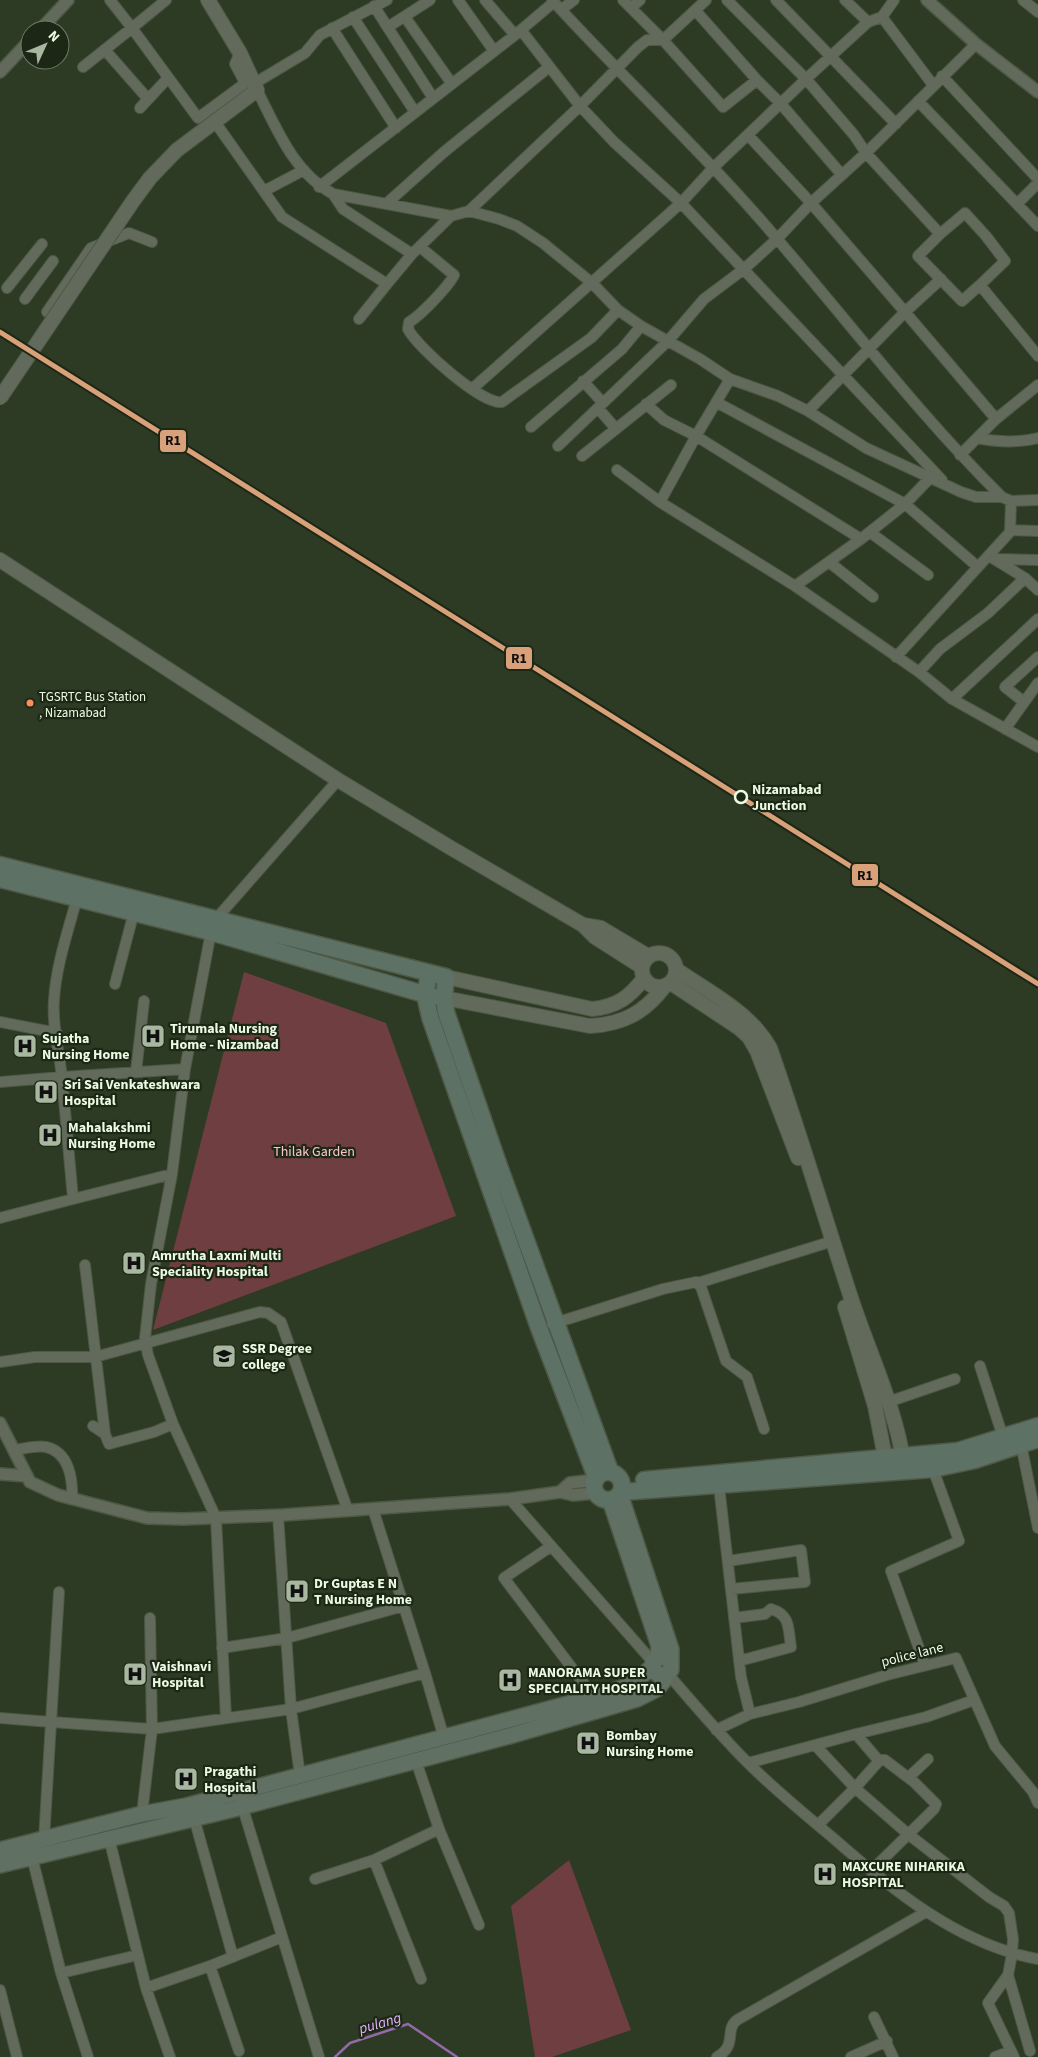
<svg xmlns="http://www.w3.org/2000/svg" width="1038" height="2057" viewBox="0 0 1038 2057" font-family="'Source Sans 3',sans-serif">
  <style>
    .green { fill: #6e3e40 }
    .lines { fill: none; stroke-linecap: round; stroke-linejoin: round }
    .stream { stroke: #9469a9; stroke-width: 2.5 }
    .minor-casing { stroke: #4d5845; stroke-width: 12 }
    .tertiary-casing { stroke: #4d5845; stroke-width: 14 }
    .secondary-casing { stroke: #4d5845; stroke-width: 16 }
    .primary-casing { stroke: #4d5845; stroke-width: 18 }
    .trunk-casing { stroke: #4d5845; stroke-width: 19 }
    .minor { stroke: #626b5b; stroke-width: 10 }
    .tertiary { stroke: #626b5b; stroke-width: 11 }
    .secondary { stroke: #626b5b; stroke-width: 14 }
    .primary { stroke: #607164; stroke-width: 15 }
    .trunk { stroke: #5e7165; stroke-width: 16 }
    .secondary-bridge-casing { stroke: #4d5845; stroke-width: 16; stroke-linecap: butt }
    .secondary-bridge { stroke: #626b5b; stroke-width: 14 }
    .rail-1-casing { stroke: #1c2715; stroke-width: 9 }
    .rail-1 { stroke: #d9a179; stroke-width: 5 }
    .bus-dot { fill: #fa8e5a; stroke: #1c2715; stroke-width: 2 }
    .stop-dot { fill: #1c2715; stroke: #ebfbe3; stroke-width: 2.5 }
    .labels { text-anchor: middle; stroke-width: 4.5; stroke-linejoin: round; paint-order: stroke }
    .bus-label { font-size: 13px; fill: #ebfbe3; stroke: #1c2715; text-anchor: start }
    .stop-label { font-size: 14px; font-weight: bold; fill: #ebfbe3; stroke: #1c2715; text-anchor: start }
    .poi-label { font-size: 14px; font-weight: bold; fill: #ebfbe3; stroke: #1c2715; text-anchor: start }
    .park-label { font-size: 14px; fill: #f9c5c8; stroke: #1c2715 }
    .street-label { font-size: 14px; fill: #ebfbe3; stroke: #1c2715 }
    .water-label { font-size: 15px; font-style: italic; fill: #e3b0fd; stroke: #1c2715 }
    .line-badge { stroke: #1c2715; stroke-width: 2 }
    .pale-badge-label { font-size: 14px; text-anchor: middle; font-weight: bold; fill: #111 }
  </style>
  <rect width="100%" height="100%" fill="#2d3b24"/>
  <!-- green -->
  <path class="green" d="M244 972 386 1023 456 1216 153 1330Z
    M569 1860 631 2030 552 2057H535L511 1906Z"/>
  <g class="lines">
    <!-- stream -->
    <path class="stream" d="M335 2057 350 2043 408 2024 457 2057"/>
    <!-- minor casing -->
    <g class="minor-casing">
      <path id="minor" d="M110 0 132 28 166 0
        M458 0 494 51
        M485 0 515 35 554 2
        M552 0C626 81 707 156 778 240 852 326 921 417 1002 497
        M623 0 663 40 723 107 757 80 781 104 842 175
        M727 0 806 79 854 135 866 153 940 234 918 256 962 301 980 285 1038 356
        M776 0 896 124
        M845 0 868 22
        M1023 0 1038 12
        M374 6 433 98
        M631 8 640 0
        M562 9 574 0
        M695 10 757 80
        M353 17 415 112
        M405 17 452 84
        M882 17 933 85
        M388 27 430 0
        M332 28 396 128
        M521 30 580 106 614 142 681 203 942 480
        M105 50 148 99
        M83 67 132 28 198 118 244 84V81L235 64 240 53
        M942 76 1038 179
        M255 83 305 53 320 35 387 0
        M257 90C277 129 293 172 333 194L451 216 469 211 499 219 517 226 543 243 592 283 618 310 641 326 700 359 730 379 778 396 808 411 866 448 961 492 976 497H1002L1011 501 1038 500
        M918 101 1038 226
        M140 108 168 78
        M215 122 282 217 387 284 412 254 451 216
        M748 135 811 203 905 312 941 279
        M319 187 515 35
        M264 191 304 170
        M333 194 343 209 412 254
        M386 204 444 152 549 67
        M1017 204 1038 183
        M469 211 580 106 638 47 647 40H663L706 0
        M940 234 965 213 986 236 1005 261 980 285
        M420 247 454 275C449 286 419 317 409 322L408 329C417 347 482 405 502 402L591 338 618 310
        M7 288 42 244
        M25 299 53 261
        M47 312 91 248 129 233 152 242
        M359 319 387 284
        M583 381 603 403
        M472 389 681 203 713 168 806 79 868 22 882 17 894 0
        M716 402 905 504 978 567 1010 532 1011 501
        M598 408 616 429
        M808 411 905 312 996 419
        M531 427 622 349 641 326
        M977 438C997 442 1018 443 1038 438
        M558 446 668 341 704 299 744 269 777 239 811 203 866 153 976 44
        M960 455 996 419 1038 385
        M582 456 671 385
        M617 470 660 502 795 586 861 539 696 436 664 420 646 404
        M660 502 696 436 730 379
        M1011 530 1038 531
        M871 533 928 575
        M861 539 905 504 931 477
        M989 556 1025 578 1038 590
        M997 559 1038 560
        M829 562 873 597
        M795 586 919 672 952 699 1038 747
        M896 657 978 567
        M919 672 940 649 988 613 1025 578
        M952 699 1038 619
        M1024 702 1005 687 1038 657
        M1005 729 1038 683
        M77 898C68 931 56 966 54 1000 52 1025 59 1052 62 1077L185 1069
        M115 984 134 912
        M0 1022 57 1033
        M136 1072 144 1001
        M0 1082 62 1077 73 1199 172 1174
        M0 1218 73 1199
        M85 1265 105 1434
        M698 1283 833 1241
        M552 1324 663 1289 696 1282 701 1287 726 1361 747 1377 764 1429
        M0 1362 35 1357H95L260 1312 268 1313 281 1322 348 1511
        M980 1366 1003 1437
        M888 1402 955 1379
        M93 1426 105 1434 109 1444 154 1432 173 1424
        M1021 1444 1038 1528
        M14 1450C24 1449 36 1445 46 1447 69 1452 73 1479 72 1499
        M719 1486 741 1677 750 1714
        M510 1499 653 1662
        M373 1509 425 1673 444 1738
        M278 1515 291 1709 300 1776
        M550 1547 504 1578 594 1697
        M728 1561 801 1550 805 1582 731 1589
        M59 1592 51 1722 152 1729 150 1618
        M734 1618 765 1614 771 1609C791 1615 788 1629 791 1647L739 1661
        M222 1648 287 1638 404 1606
        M925 1665 891 1571 959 1541 933 1469
        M668 1674C694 1704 719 1734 747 1762 773 1788 803 1813 832 1837 891 1889 959 1945 1038 1959
        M974 1700 926 1717 856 1734 879 1761 855 1788 908 1834 989 1897 1004 1906 1009 1913 1013 1939 1012 1954 1008 1975 988 2003 1014 2057
        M0 1718 51 1722 44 1840
        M226 1718 216 1518 173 1424 148 1355 145 1338 151 1284 172 1174 185 1069 211 932 216 919 338 780
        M716 1730 750 1714 799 1702 887 1675 956 1658 995 1746 1033 1792 1038 1803
        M815 1745 855 1788 818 1825
        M878 1760H885L906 1776H910L928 1759
        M416 1761 439 1829 479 1925
        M748 1763 856 1734
        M241 1802 319 2057
        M142 1814 152 1729 291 1709 425 1673
        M194 1818 233 1957
        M109 1838 146 1988 210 1966
        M32 1857 61 1973 88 2057
        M374 1860 421 1979
        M871 1871 934 1809 936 1804 914 1782 906 1776
        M315 1879 374 1860 439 1829
        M61 1973 138 1955
        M1008 1975 1030 2051
        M146 1988 170 2057
        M0 1990 17 2057
        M874 2017 893 2057
        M239 2051 210 1966 282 1937
        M717 2057C738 2045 724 2030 737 2020L926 1912
        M851 2057 887 2041
        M995 2057 1011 2051"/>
    </g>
    <!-- tertiary casing -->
    <g class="tertiary-casing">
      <path id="tertiary" d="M927 0 976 44 1038 92
        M40 30 68 0
        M0 72 30 40
        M0 1423 30 1482 58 1495 147 1518 183 1519 283 1515 510 1499 560 1492 573 1495 595 1493
        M0 1474 27 1476
        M560 1492 570 1483 595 1480"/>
    </g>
    <!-- secondary casing -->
    <g class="secondary-casing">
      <path id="secondary" d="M177 150 257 90 240 53 208 0
        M0 560 338 780 451 848 583 925 595 937 642 967
        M583 925 601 928 648 956
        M642 970a17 17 0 1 1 34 0a17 17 0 1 1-34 0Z
        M677 970C709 992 751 1013 770 1048 799 1131 824 1215 851 1298 869 1353 896 1408 904 1465
        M446 977 592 1009C616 1007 630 997 644 978
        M671 983 739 1028 749 1037 757 1051 798 1158
        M444 998 590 1026C623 1024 644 1013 664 987
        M845 1307 875 1406 887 1467"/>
    </g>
    <!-- primary casing -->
    <g class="primary-casing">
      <path id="primary" d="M620 1494 671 1649V1670L663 1676 654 1672 653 1662 661 1656 670 1660
        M610 1500 659 1646 658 1656
        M0 1850 142 1814 186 1806 594 1697 631 1685 652 1667
        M0 1865 230 1810 509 1736 637 1699 657 1689 663 1682 666 1675"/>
    </g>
    <!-- trunk casing -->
    <g class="trunk-casing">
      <path id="trunk" d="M0 865 446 977 444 998 446 1012 499 1166 610 1471
        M0 879 211 932 434 997
        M429 974 425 995 430 1017 539 1328 596 1477
        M594 1486a14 14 0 1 1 28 0a14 14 0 1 1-28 0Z
        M644 1480 958 1451 1038 1426
        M622 1492 933 1469 975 1460 1038 1439"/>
    </g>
    <!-- minor -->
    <use href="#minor" class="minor"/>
    <!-- tertiary -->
    <use href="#tertiary" class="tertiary"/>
    <!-- secondary -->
    <use href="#secondary" class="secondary"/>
    <!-- primary -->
    <use href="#primary" class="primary"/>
    <!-- trunk -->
    <use href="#trunk" class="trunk"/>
    <!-- secondary-bridge casing -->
    <g class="secondary-bridge-casing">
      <path id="secondary-bridge" d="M0 398 133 201 150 178 177 150"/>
    </g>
    <!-- secondary-bridge -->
    <use href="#secondary-bridge" class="secondary-bridge"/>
    <!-- rail-1 casing -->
    <g class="rail-1-casing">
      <path id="rail-1" d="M0 332 1038 984"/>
    </g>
    <!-- rail-1 -->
    <use href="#rail-1" class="rail-1"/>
  </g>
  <!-- icons -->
  <defs>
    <g id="hospital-square" transform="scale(1.25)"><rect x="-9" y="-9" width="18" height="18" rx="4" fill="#a8b8a0" stroke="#1c2715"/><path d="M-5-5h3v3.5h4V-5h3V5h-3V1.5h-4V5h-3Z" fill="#111"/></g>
    <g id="university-square" transform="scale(1.25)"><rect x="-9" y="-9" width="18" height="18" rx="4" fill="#a8b8a0" stroke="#1c2715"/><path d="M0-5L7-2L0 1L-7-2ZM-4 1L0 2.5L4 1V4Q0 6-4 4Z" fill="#111"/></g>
  </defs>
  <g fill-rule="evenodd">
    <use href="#hospital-square" x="153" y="1036"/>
    <use href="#hospital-square" x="25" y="1046"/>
    <use href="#hospital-square" x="46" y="1092"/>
    <use href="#hospital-square" x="50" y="1135"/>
    <use href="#hospital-square" x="134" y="1263"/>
    <use href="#university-square" x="224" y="1356"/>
    <use href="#hospital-square" x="297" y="1591"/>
    <use href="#hospital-square" x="135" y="1674"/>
    <use href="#hospital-square" x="510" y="1680"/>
    <use href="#hospital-square" x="588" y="1743"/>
    <use href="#hospital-square" x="186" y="1779"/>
    <use href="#hospital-square" x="825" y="1874"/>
  </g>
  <!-- markers -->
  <circle class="bus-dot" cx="30" cy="703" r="4.5"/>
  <circle class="stop-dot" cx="741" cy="797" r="6"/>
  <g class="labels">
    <!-- bus labels -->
    <g class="bus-label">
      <text x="39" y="701">TGSRTC Bus Station<tspan x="39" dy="16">, Nizamabad</tspan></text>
    </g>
    <!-- stop labels -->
    <g class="stop-label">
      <text x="752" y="794">Nizamabad<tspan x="752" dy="16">Junction</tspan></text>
    </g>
    <!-- poi labels -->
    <g class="poi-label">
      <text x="170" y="1033">Tirumala Nursing<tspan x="170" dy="16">Home - Nizambad</tspan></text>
      <text x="42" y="1043">Sujatha<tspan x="42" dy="16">Nursing Home</tspan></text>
      <text x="64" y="1089">Sri Sai Venkateshwara<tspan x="64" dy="16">Hospital</tspan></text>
      <text x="68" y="1132">Mahalakshmi<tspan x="68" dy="16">Nursing Home</tspan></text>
      <text x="152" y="1260">Amrutha Laxmi Multi<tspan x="152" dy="16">Speciality Hospital</tspan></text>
      <text x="242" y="1353">SSR Degree<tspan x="242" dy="16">college</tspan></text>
      <text x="314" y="1588">Dr Guptas E N<tspan x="314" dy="16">T Nursing Home</tspan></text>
      <text x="152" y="1671">Vaishnavi<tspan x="152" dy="16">Hospital</tspan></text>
      <text x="528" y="1677">MANORAMA SUPER<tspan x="528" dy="16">SPECIALITY HOSPITAL</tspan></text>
      <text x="606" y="1740">Bombay<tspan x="606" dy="16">Nursing Home</tspan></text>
      <text x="204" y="1776">Pragathi<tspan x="204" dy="16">Hospital</tspan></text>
      <text x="842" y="1871">MAXCURE NIHARIKA<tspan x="842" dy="16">HOSPITAL</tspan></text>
    </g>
    <!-- park labels -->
    <g class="park-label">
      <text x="314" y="1156">Thilak Garden</text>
    </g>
    <!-- street labels -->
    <g class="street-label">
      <text transform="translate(912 1654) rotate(-14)" y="5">police lane</text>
    </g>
    <!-- water labels -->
    <g class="water-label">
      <text transform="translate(380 2023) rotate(-16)" y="5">pulang</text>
    </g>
  </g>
  <g class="line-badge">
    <rect x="159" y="429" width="28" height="24" rx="5" fill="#d9a179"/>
    <rect x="505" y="646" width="28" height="24" rx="5" fill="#d9a179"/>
    <rect x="851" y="863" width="28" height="24" rx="5" fill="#d9a179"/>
  </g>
  <g class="pale-badge-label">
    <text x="173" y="445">R1</text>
    <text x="519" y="663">R1</text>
    <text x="865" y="880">R1</text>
  </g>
  <!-- north arrow -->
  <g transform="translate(45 45) rotate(46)"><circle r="24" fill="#1c2715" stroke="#6f7c67"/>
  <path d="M0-4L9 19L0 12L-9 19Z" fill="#a8b8a0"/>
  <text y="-8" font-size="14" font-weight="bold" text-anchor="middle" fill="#ebfbe3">N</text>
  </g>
</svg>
